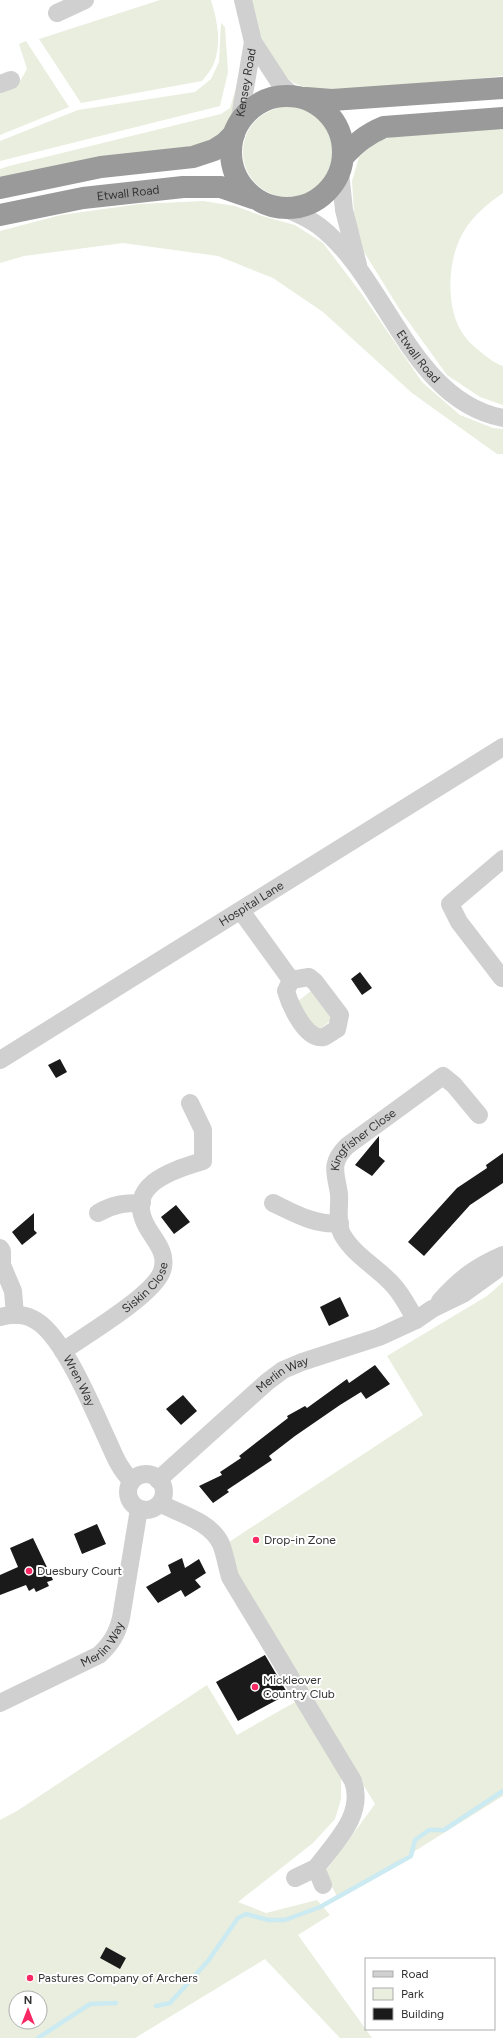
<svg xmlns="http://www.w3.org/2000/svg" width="503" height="2038" viewBox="0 0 503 2038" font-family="Figtree,sans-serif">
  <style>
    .green { fill: #e9eede; fill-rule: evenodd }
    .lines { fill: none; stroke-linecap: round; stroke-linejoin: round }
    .stream { stroke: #cceaf1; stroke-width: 4.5 }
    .building { fill: #1a1a1a }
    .minor { stroke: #d0d0d0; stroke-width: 18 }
    .highway { stroke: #9a9a9a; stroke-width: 22 }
    .poi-dot { fill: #f72863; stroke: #fff; stroke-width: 1.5 }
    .labels { text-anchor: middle; stroke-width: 4; stroke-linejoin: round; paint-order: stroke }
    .street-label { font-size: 12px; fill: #333; stroke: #fff }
    .poi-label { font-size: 12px; fill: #333; stroke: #fff; text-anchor: start }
  </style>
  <rect width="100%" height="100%" fill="#fff"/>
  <!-- green -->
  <path class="green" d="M160 0H211C217 20 222 42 214 63 212 69 206 76 202 81L81 103 39 39Z
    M249 0H503V76L430 84 317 92 294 83 281 74 258 38Z
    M221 23 225 27 228 72 220 106 0 161V141L78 110 195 92 211 79 219 62Z
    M26 41 69 107 0 135V91L19 83 27 69 19 44Z
    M237 85C234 119 232 132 198 145L0 177V169L9 166 221 114 230 108Z
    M243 152a45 45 0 1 1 90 0a45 45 0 1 1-90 0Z
    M503 127V193C488 203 473 216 464 231 447 258 445 308 463 334 468 342 475 347 482 353 488 358 496 364 503 366V405L480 397 447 375 400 310 361 247 355 227 352 181 359 157 375 142 399 135Z
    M203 201 235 206 262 216 295 225 323 243 361 293 422 382 460 415 493 428 503 429V454H497L412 393 323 312 273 278 218 256 123 243 24 256 0 263V231L61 215 140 204Z
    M311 991 333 1019 321 1028 314 1030 298 1001Z
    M503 1282V1796L338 1899 325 1872 375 1804 235 1575 226 1544 423 1415 387 1356 487 1296Z
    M207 1685 237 1735 297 1701 341 1776V1799L335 1819 313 1843 238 1902 266 1913 317 1900 330 1915 298 1935 372 2038H340L265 1959 135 2038H0V1820L17 1811ZM16 1998H40V2022H16Z"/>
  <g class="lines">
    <!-- stream -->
    <path class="stream" d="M156 2006 170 2003 208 1961 238 1918 246 1914 268 1920H285L320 1907 411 1856 415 1840 429 1830H444L503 1791
      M38 2038 90 2004 116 2003"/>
  </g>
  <!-- building -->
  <path class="building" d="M360 972 372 988 362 995 351 979Z
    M60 1059 67 1072 56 1078 48 1065Z
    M379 1136V1156L385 1161 372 1176 355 1165Z
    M503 1153V1183L470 1205 424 1256 408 1242 457 1188 487 1168 486 1165Z
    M176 1205 190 1222 174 1234 161 1217Z
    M34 1213V1230L37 1233 22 1245 12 1232Z
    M340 1297 349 1316 329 1326 320 1307Z
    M375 1365 390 1384 366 1399 361 1392 340 1405 295 1436 269 1456 272 1460 227 1490 229 1492 213 1503 199 1486 222 1475 220 1472 241 1458 239 1456 288 1418 287 1416 305 1406 307 1408 347 1379 349 1383Z
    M183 1395 197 1411 181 1425 166 1409Z
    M97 1524 106 1544 82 1554 74 1534Z
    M33 1538 53 1580 47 1582 49 1586 36 1592 34 1588 29 1591 26 1585 0 1595V1575L18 1567 10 1548Z
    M182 1558 185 1568 199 1559 206 1573 195 1580 201 1587 185 1597 181 1590 158 1603 146 1587 171 1573 168 1565Z
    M265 1655 288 1694 238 1721 216 1682Z
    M106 1947 126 1958 120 1969 100 1958Z"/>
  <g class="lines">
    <!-- minor -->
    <g class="minor">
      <path d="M243 0 253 42 281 85 293 96"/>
      <path d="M57 13 85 0"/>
      <path d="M0 84 11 80"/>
      <path id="s1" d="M239 123 253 42"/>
      <path d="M340 172 344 210 358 265"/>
      <path id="s2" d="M284 208C297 213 308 218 319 226 387 278 410 400 503 418"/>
      <path d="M241 911 291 980 309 977 315 982 340 1015 337 1029C333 1031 328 1035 324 1037 306 1041 290 1005 286 991L291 980"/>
      <path d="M502 978 459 922 450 904 503 859"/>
      <path id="s3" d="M0 1060 503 747"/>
      <path d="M273 1203C294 1213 316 1226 340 1223"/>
      <path d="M98 1213C113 1204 125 1203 142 1203"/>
      <path d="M0 1248 2 1251V1265L13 1291 15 1315"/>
      <path d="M440 1301C460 1279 475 1267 503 1255"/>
      <path id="s4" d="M0 1317C11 1314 23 1314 33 1319 62 1332 93 1409 107 1439 114 1454 119 1469 131 1480"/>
      <path id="s5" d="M416 1320C409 1309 403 1296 394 1286 379 1268 354 1256 342 1234 336 1222 340 1207 339 1194 336 1173 329 1164 347 1146L443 1076 454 1085 479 1115"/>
      <path id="s6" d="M63 1351C86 1335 154 1295 162 1271 168 1253 155 1241 147 1227 123 1184 174 1170 203 1161V1130L190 1103"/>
      <circle cx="146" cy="1492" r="18"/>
      <path id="s7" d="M158 1480 267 1382 283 1370 302 1362 379 1337 416 1320 432 1309 463 1294 495 1271 503 1262"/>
      <path d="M161 1504C181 1514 211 1522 221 1544 225 1554 227 1567 230 1577L353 1781C365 1815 335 1842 316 1868L323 1885"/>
      <path id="s8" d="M0 1703 99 1655C111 1644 117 1634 121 1618L139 1509"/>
      <path d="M295 1878 316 1868"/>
    </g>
    <!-- highway -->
    <g class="highway">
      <circle cx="287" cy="152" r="56"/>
      <path d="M306 98 332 100 503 88"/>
      <path d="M343 157C356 143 367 134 384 127L503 118"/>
      <path d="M0 188 101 167 193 157 214 150 225 143 234 134"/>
      <path id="s9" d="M0 215 83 198 183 187H221L253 198"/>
    </g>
  </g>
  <!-- markers -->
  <g class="poi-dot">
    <circle cx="256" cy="1540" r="4"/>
    <circle cx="29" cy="1571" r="4"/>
    <circle cx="255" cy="1687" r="4"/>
    <circle cx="30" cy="1978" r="4"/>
  </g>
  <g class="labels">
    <!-- street labels -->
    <g class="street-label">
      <text dy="4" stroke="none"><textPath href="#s1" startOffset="41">Kensey Road</textPath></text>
      <text dy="4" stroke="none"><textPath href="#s9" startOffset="130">Etwall Road</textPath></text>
      <text dy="4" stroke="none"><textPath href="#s2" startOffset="204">Etwall Road</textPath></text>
      <text dy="4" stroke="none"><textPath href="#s3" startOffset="296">Hospital Lane</textPath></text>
      <text dy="4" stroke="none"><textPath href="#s5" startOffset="222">Kingfisher Close</textPath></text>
      <text dy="4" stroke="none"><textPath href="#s6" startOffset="105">Siskin Close</textPath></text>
      <text dy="4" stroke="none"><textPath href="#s7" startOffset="164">Merlin Way</textPath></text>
      <text dy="4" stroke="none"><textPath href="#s4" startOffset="112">Wren Way</textPath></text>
      <text dy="4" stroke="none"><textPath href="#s8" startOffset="120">Merlin Way</textPath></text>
    </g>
    <!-- poi labels -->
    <g class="poi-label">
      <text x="264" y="1544">Drop-in Zone</text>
      <text x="37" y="1575">Duesbury Court</text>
      <text x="263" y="1684">Mickleover<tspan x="263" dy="14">Country Club</tspan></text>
      <text x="38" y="1982">Pastures Company of Archers</text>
    </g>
  </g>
  <!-- legend -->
  <rect x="365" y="1958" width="130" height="72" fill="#ffffff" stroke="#adadad"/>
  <rect x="373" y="1971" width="20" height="6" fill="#d0d0d0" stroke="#adadad"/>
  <text x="401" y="1978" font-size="12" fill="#333333">Road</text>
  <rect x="373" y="1988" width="20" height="12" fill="#e9eede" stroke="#adadad"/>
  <text x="401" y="1998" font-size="12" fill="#333333">Park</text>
  <rect x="373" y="2008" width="20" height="12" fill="#1a1a1a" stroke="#adadad"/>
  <text x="401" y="2018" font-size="12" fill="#333333">Building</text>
  <!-- north arrow -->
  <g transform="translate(28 2010)"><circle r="19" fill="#ffffff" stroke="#adadad"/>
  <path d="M0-3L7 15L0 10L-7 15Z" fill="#f72863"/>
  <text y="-6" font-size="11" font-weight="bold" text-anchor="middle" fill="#333333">N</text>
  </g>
</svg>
